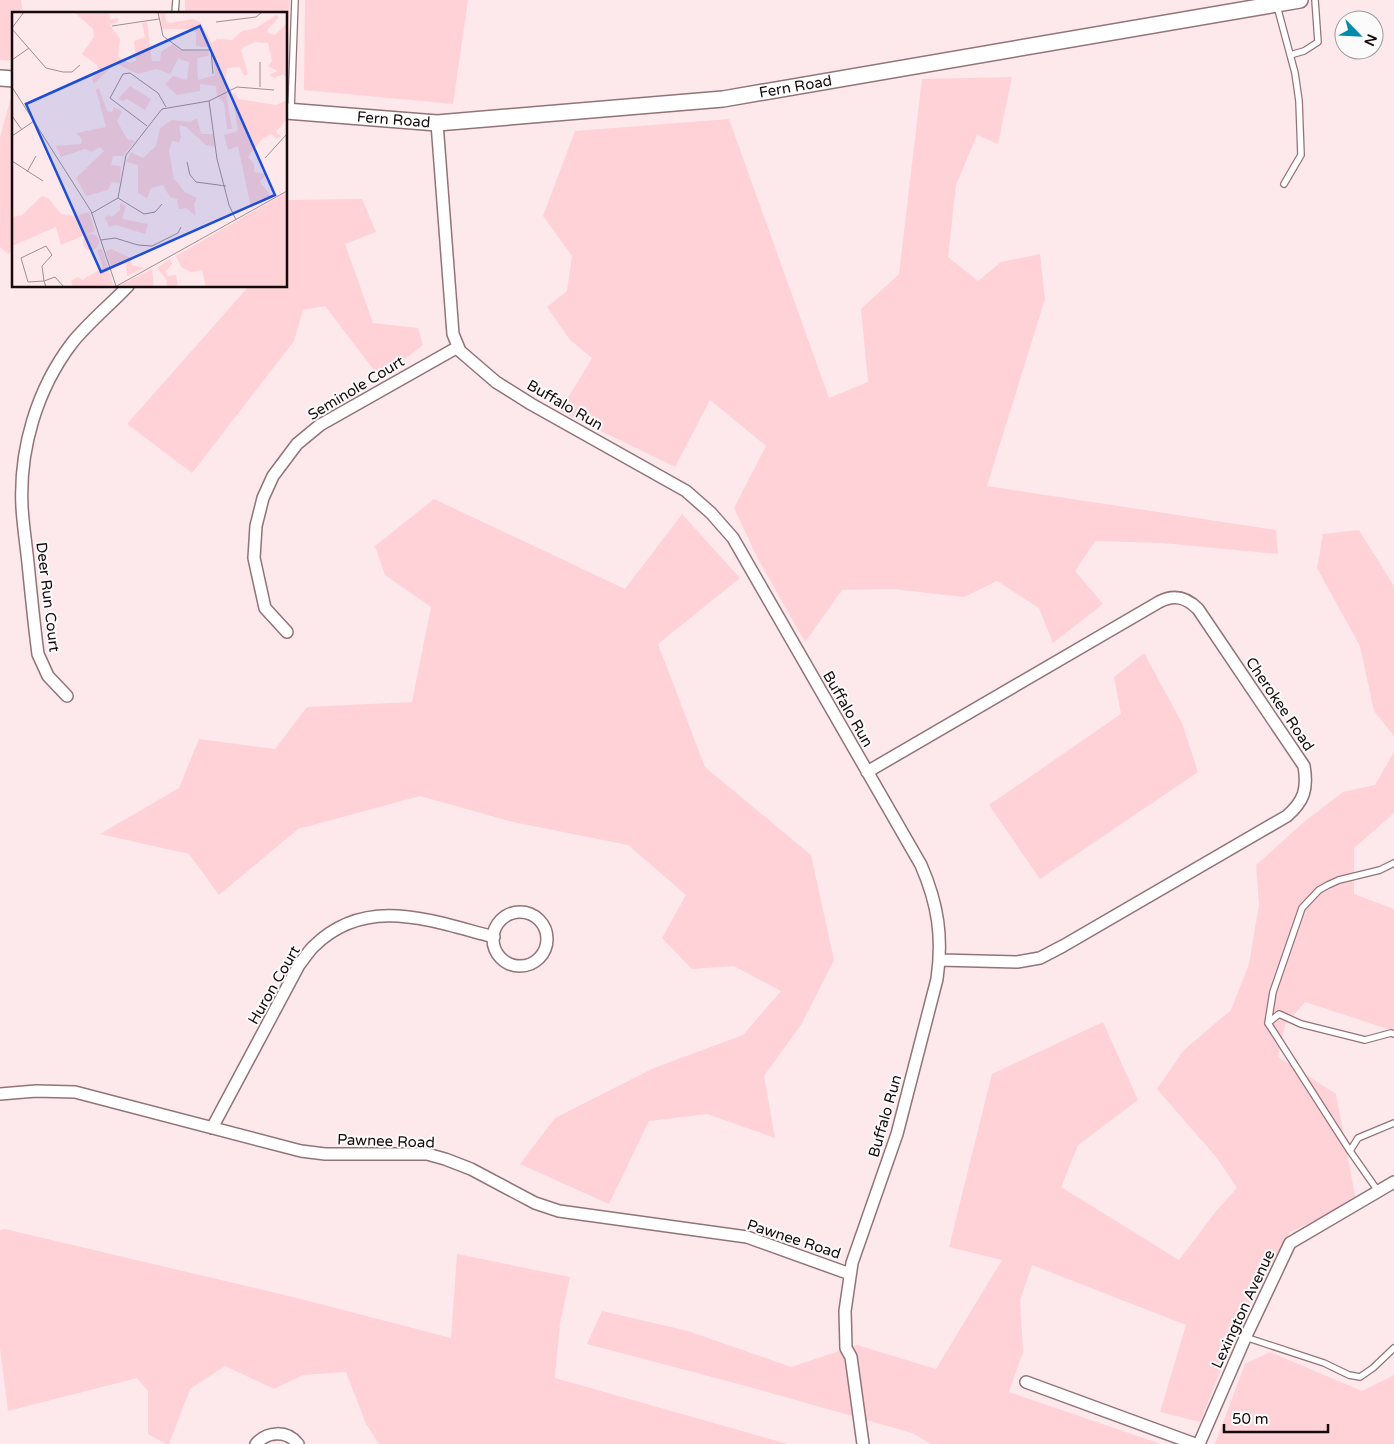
<svg xmlns="http://www.w3.org/2000/svg" width="1394" height="1444" viewBox="0 0 1394 1444" font-family="'Varela Round',sans-serif">
  <style>
    .green { fill: #ffd2d8 }
    .lines { fill: none; stroke-linecap: round; stroke-linejoin: round }
    .lane-casing { stroke: #927377; stroke-width: 8 }
    .street-casing { stroke: #927377; stroke-width: 14 }
    .secondary-casing { stroke: #927377; stroke-width: 18 }
    .lane { stroke: #fff; stroke-width: 5.5 }
    .street { stroke: #fff; stroke-width: 11 }
    .secondary { stroke: #fff; stroke-width: 15 }
    .labels { text-anchor: middle; stroke-width: 4; stroke-linejoin: round; paint-order: stroke }
    .street-label { font-size: 15px; fill: #150a0c; stroke: #fbfbfb }
    .inset-road { fill: none; stroke: #a08f92; stroke-width: 1 }
    .view { fill: #1d4ed8; fill-opacity: 0.15; stroke: #1d4ed8; stroke-width: 2.5 }
    .inset-edge { fill: none; stroke: #150a0c; stroke-width: 2.5 }
  </style>
  <rect width="100%" height="100%" fill="#fde8eb"/>
  <!-- green -->
  <path class="green" d="M0 0H21L23 14H14V61L0 60Z
    M185 0H290L286 44V14H185Z
    M305 0H468L453 104 304 90Z
    M1012 77 998 144 977 135 956 185 948 257 978 281 1001 262 1040 254 1045 299 987 486 1276 530 1278 554 1163 543 1095 541 1075 571 1103 604 1053 643 1039 608 997 581 964 597 893 589 842 590 805 642 757 557 734 508 766 446 710 400 675 467 560 411 592 358 570 340 547 307 567 291 572 256 543 216 575 131 729 119 829 398 868 382 861 309 899 274 922 79Z
    M12 93H14V249L8 254 0 247V138Z
    M362 199 376 232 345 244 373 323 418 328 423 345 380 378 325 306 303 310 294 341 192 473 127 424 249 286H286V209L288 200Z
    M434 499 625 589 682 514 740 578 658 644 705 767 811 855 834 960 801 1025 764 1076 775 1138 707 1114 649 1121 609 1204 520 1164 555 1118 654 1068 743 1035 781 991 734 966 692 969 662 938 686 895 628 845 513 822 420 796 298 829 219 895 189 854 100 834 179 788 199 739 275 749 307 707 412 702 431 607 385 575 375 546Z
    M1359 530 1394 586V736L1374 711 1360 646 1317 568 1323 534Z
    M1144 653 1182 723 1198 772 1040 879 989 805 1121 714 1114 677Z
    M1394 752V813L1354 848V894L1394 909V1031L1305 1002 1285 1025 1278 1057 1336 1094 1356 1201 1290 1232 1241 1318 1200 1422 1160 1412 1186 1325 1032 1265 1020 1300 1023 1352 1009 1392 1161 1444H931L912 1433 746 1386 587 1344 602 1311 688 1331 791 1367 857 1345 936 1369 1002 1260 949 1247 992 1074 1103 1022 1138 1100 1078 1145 1061 1187 1179 1260 1217 1210 1237 1188 1217 1158 1157 1089 1184 1050 1231 1010 1249 964 1259 905 1256 865 1305 821 1343 792 1375 785Z
    M5 1229 297 1298 451 1338 457 1254 570 1277 560 1323 555 1378 788 1444H379L366 1424 346 1372 303 1375 274 1389 225 1366 190 1389 169 1444H166L148 1434V1391L137 1378 8 1411 0 1348V1230Z
    M1270 1352 1362 1391 1394 1375V1444H1215L1245 1364Z"/>
  <g class="lines">
    <!-- lane casing -->
    <g class="lane-casing">
      <path id="lane" d="M1277 6 1295 73 1299 101 1301 155 1284 184
        M175 14 176 0
        M1290 55 1304 51 1318 42 1315 0
        M291 110 295 0
        M1268 1023 1273 992 1302 908 1319 890 1328 885 1339 880 1380 870 1394 863
        M1350 1151 1268 1023 1279 1014 1301 1024 1365 1040 1391 1033 1394 1034
        M1378 1191 1350 1151 1358 1138 1394 1123
        M1245 1337 1324 1363 1349 1375 1360 1377 1373 1368 1394 1348"/>
    </g>
    <!-- street casing -->
    <g class="street-casing">
      <path id="street" d="M437 123 453 334 460 351 496 382 531 404 686 491 711 513 733 538 921 865C938 904 943 937 937 979L897 1134 852 1263 845 1311 846 1348 851 1357 863 1444
        M287 632 265 608 254 558 256 526 263 498 273 476 297 444 320 425 458 347
        M67 696 48 676 38 654C34 624 31 593 28 563 26 544 23 525 22 507 19 449 37 389 72 343 87 324 111 304 128 286
        M867 772 1159 602C1174 594 1186 597 1198 609L1304 766C1308 789 1304 801 1287 816L1063 946 1040 958 1017 962 940 960
        M493 939a27 27 0 1 1 54 0a27 27 0 1 1-54 0Z
        M0 1094 36 1091 75 1092 301 1151 325 1154H427L445 1159 471 1169 535 1203 559 1211 747 1237 850 1274
        M212 1128 299 965C304 959 308 952 313 947 366 894 431 921 494 937
        M1026 1382 1195 1444
        M256 1444C267 1431 287 1430 298 1444
        M1199 1444 1246 1336 1290 1243 1394 1182"/>
    </g>
    <!-- secondary casing -->
    <g class="secondary-casing">
      <g id="secondary">
        <path d="M0 78 14 79"/>
        <path id="s1" d="M286 111 437 123 723 99 1300 0"/>
      </g>
    </g>
    <!-- lane -->
    <use href="#lane" class="lane"/>
    <!-- street -->
    <use href="#street" class="street"/>
    <!-- secondary -->
    <use href="#secondary" class="secondary"/>
  </g>
  <g class="labels">
    <!-- street labels -->
    <g class="street-label">
      <text dy="5" stroke="none"><textPath href="#s1" startOffset="512">Fern Road</textPath></text>
      <text dy="5" stroke="none"><textPath href="#s1" startOffset="108">Fern Road</textPath></text>
      <text transform="translate(356 388) rotate(-31)" y="5">Seminole Court</text>
      <text transform="translate(565 405) rotate(30)" y="5">Buffalo Run</text>
      <text transform="translate(48 597) rotate(83)" y="5">Deer Run Court</text>
      <text transform="translate(1280 704) rotate(56)" y="5">Cherokee Road</text>
      <text transform="translate(848 709) rotate(60)" y="5">Buffalo Run</text>
      <text transform="translate(274 985) rotate(-60)" y="5">Huron Court</text>
      <text transform="translate(885 1116) rotate(-74)" y="5">Buffalo Run</text>
      <text transform="translate(386 1141) rotate(2)" y="5">Pawnee Road</text>
      <text transform="translate(794 1239) rotate(18)" y="5">Pawnee Road</text>
      <text transform="translate(1243 1309) rotate(-65)" y="5">Lexington Avenue</text>
    </g>
  </g>
  <!-- overview -->
  <g transform="translate(12 12)">
    <rect width="275" height="275" fill="#fde8eb"/>
    <path d="M62 0H97L98 8 106 6V10L98 13 108 27 106 45 118 51 124 48 122 29 133 25 130 11 135 10 140 49H148L149 40 161 32 168 38 196 39 197 44 185 46 186 68 203 63 200 36 184 34V21L179 17H150L148 0H153L154 9 158 11 181 7 188 10 200 31 205 27 220 28 230 19 244 16 264 3 267 5 256 17V21L263 23 275 11V67L271 62 262 66 258 63 265 59 256 54 260 49 256 31 243 30 232 35 229 38 236 62 232 64 228 55 215 56 213 73 220 117H215L212 91 205 84 204 74 188 72V79L165 83 153 72 161 64 175 68 177 50 166 47 158 62 145 57 126 62 103 51 82 72 80 68 86 58 85 53 70 42 82 25 81 17ZM118 74 139 87 133 98 115 87 111 89 106 87ZM87 76 95 99 100 100 102 95 110 99 105 109 115 127 123 129 111 144H101L99 153 109 154 108 171 100 170 96 178 74 184 64 166 92 139 88 135 80 140 73 137 49 145 44 134 69 132 70 127 64 121 94 115 84 78ZM223 81 226 87 264 93 275 88V107L264 120 269 124 265 127 259 122 250 127 236 145 242 152V160L254 162 248 170 259 184 239 196 226 134 216 138 212 123 226 119 220 82ZM185 106 189 122H202V135L194 133 174 115 167 113 169 125 167 130 160 129 157 139 162 167 173 180 185 186 182 192 184 204 174 196 167 197 165 187 158 185 151 173 139 176 135 186 126 181V153L114 150 119 140 131 146 144 134 148 116 160 108 178 110ZM275 180V275H194L190 258 179 260 170 256 164 244ZM30 184 36 186 49 202 63 204 77 200 83 219 49 233 44 215 0 234V205L10 203ZM108 191 114 194 110 207 136 212 133 222 104 213 97 215 93 206 97 203 100 205 108 198ZM71 230a8 8 0 1 1 16 0a8 8 0 1 1-16 0ZM90 237 101 273 61 275 59 269 66 265 70 268 91 256 85 238ZM99 237 119 246 120 253 132 256 115 264 114 252 99 254 94 239ZM158 247 160 252 153 260 156 264 164 263 166 275H155L154 267 145 256ZM140 257 142 275H106L118 268Z" fill="#ffd2d8"/>
    <path class="inset-road" d="M146 0 151 24 170 38H199L201 62M204 10 244 5 250 0M100 14 147 7M0 16 12 0M0 17 34 56 51 60H60L68 53M0 48 17 36M248 50V75M0 75 79 199 104 274M197 89 205 147 217 193 224 208M0 104 10 118M135 114 98 86 111 62 118 61 146 81 154 95M0 124 22 109M253 146 275 122M0 149 31 169M175 150 178 163 184 170 214 174M15 160 24 144M106 186 132 202 143 200 150 192M80 201 106 186 114 143 150 97 197 89 225 75 262 78M89 228 103 226 126 233 140 234 166 221 169 215M34 234 40 243 30 254 32 269 16 270 9 246ZM34 275 32 269 43 265 52 275M103 275 275 179"/>
    <path class="view" d="M188 14 263 183 89 260 14 92Z"/>
    <rect width="275" height="275" class="inset-edge"/>
  </g>
  <!-- north arrow -->
  <g transform="translate(1359 35) rotate(114)"><circle r="24" fill="#fbfbfb" stroke="#9f9b9b"/>
  <path d="M0-4L9 19L0 12L-9 19Z" fill="#038bab"/>
  <text y="-8" font-size="14" font-weight="bold" text-anchor="middle" fill="#150a0c">N</text>
  </g>
  <!-- scale -->
  <path d="M1224 1424v8h104v-8" fill="none" stroke="#150a0c" stroke-width="2.5"/>
  <text x="1232" y="1424" font-size="15" fill="#150a0c" stroke="#fbfbfb" stroke-width="4" paint-order="stroke">50 m</text>
</svg>
